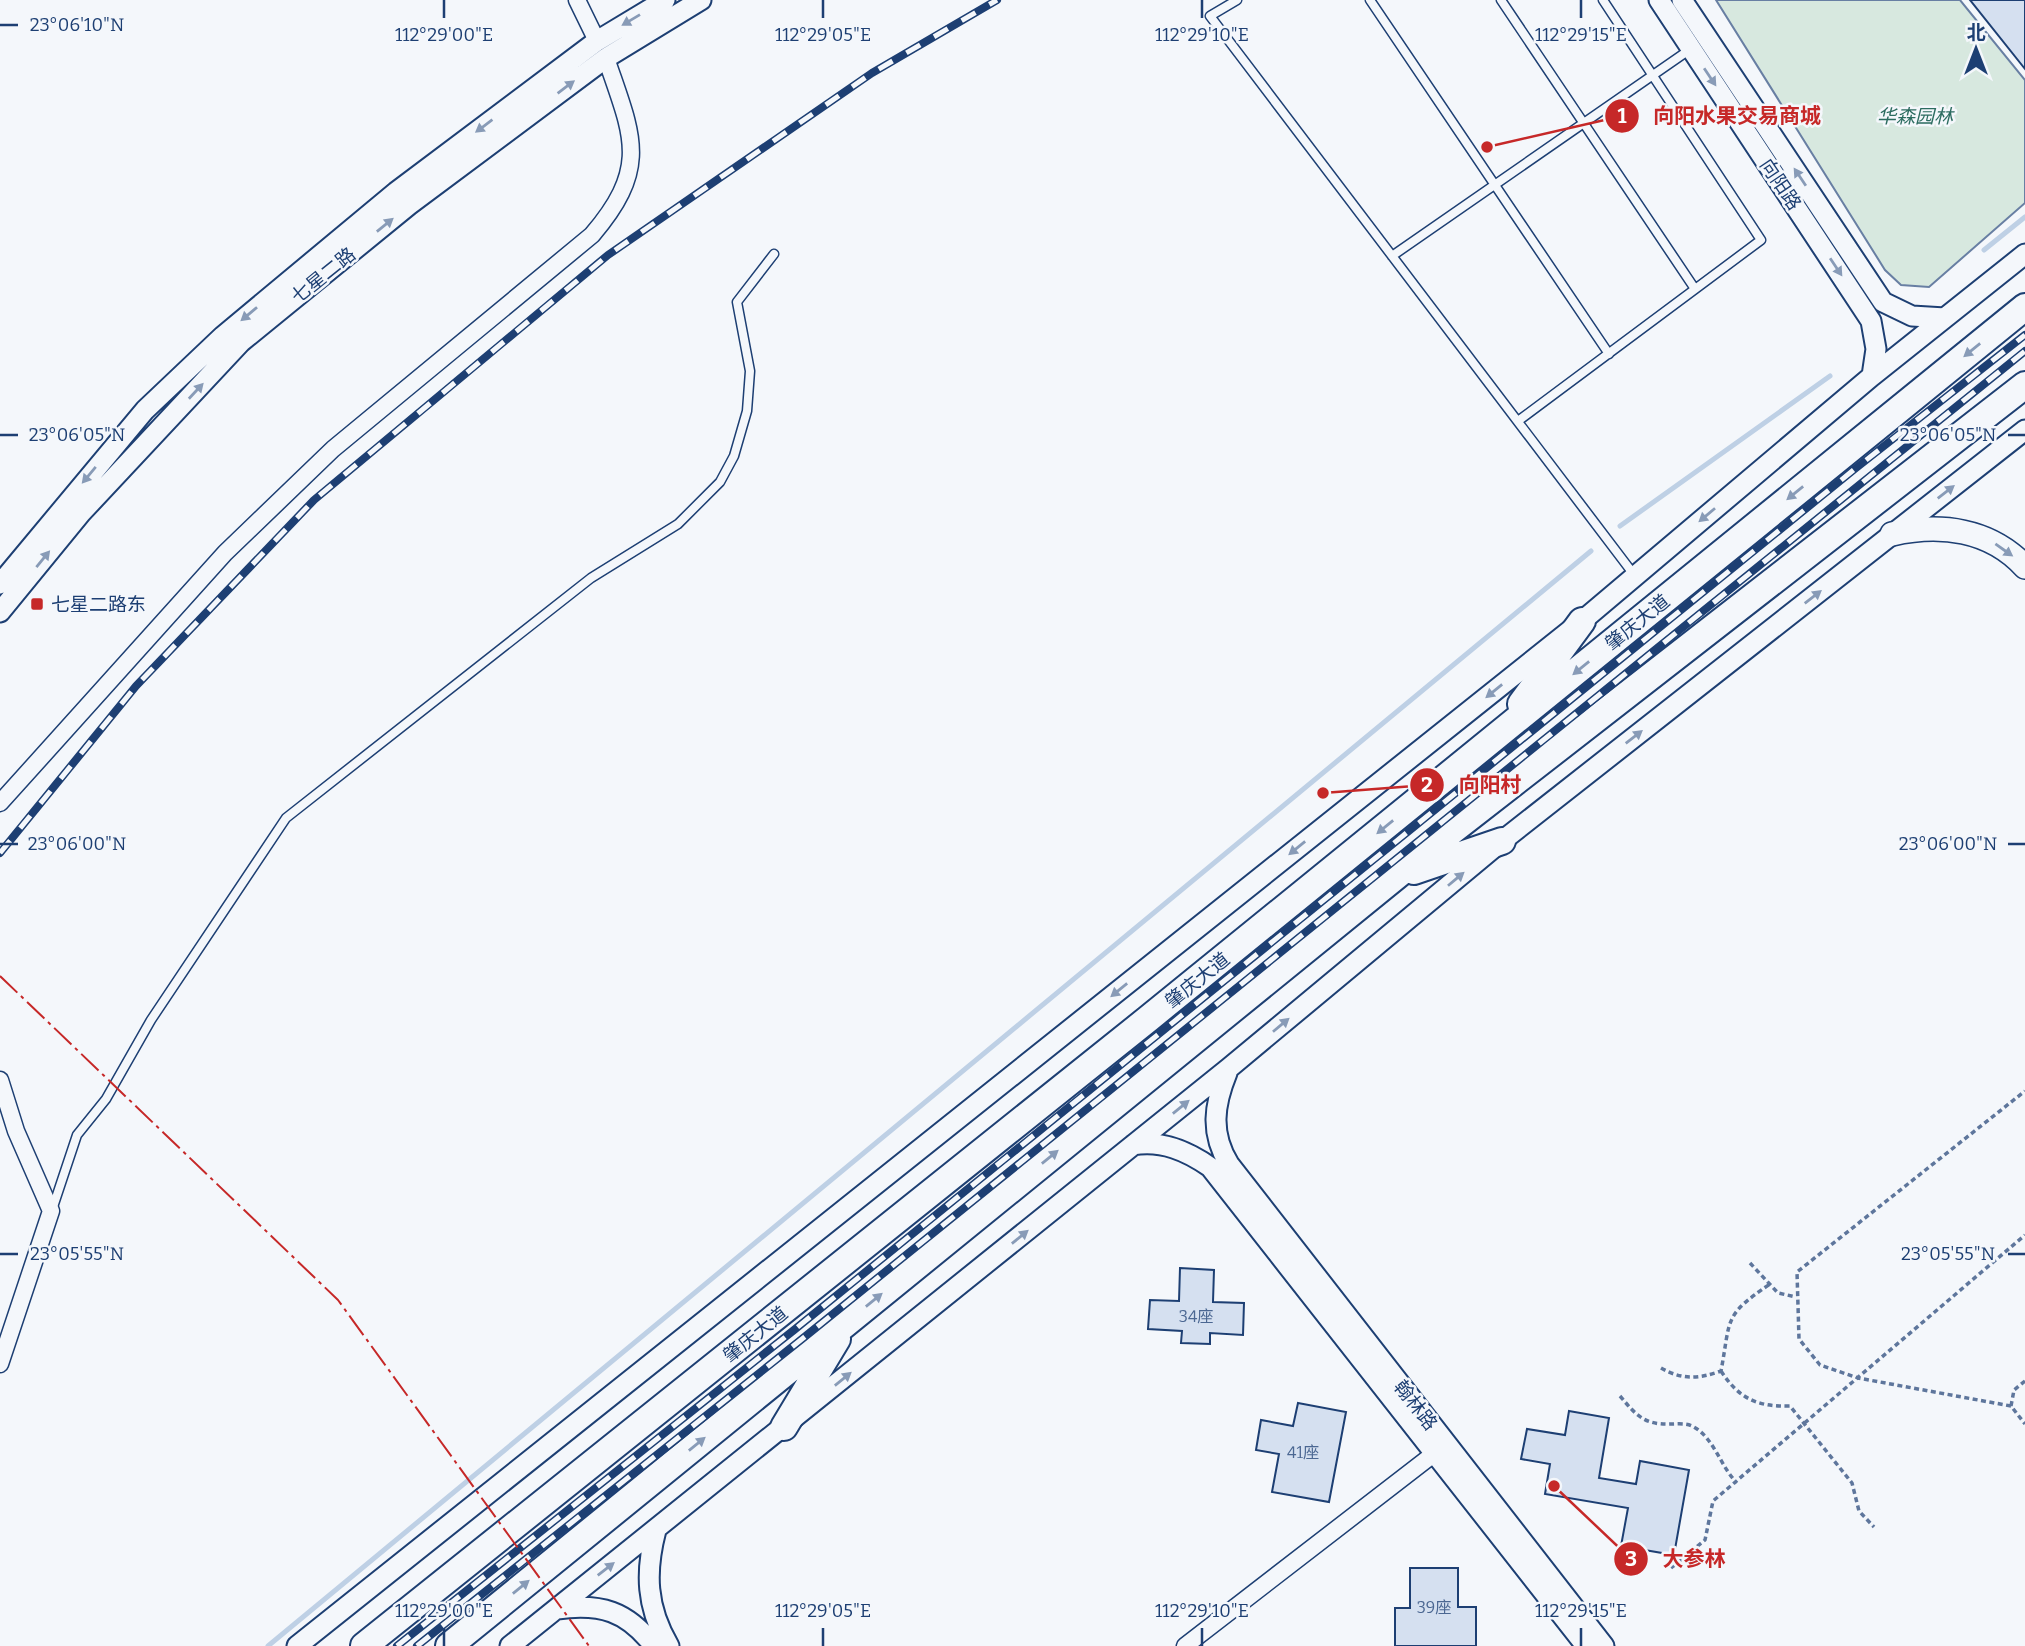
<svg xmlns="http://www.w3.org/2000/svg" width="2025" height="1646" viewBox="0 0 2025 1646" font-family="Bitter,'Noto Sans SC',serif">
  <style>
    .green { fill: #d7e8df; stroke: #687fa3; stroke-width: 2 }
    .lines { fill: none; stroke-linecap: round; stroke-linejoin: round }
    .stream { stroke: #bed0e5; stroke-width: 5 }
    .building { fill: #d5e0f0; stroke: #1d3f73; stroke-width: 2 }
    .service-casing { stroke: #1d3f73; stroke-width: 11 }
    .minor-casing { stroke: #1d3f73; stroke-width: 19 }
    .tertiary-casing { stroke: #1d3f73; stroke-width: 23 }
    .secondary-casing { stroke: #1d3f73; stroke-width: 26 }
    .trunk-casing { stroke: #1d3f73; stroke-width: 30 }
    .path { stroke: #5e769c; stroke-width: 3.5; stroke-dasharray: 5 3.5; stroke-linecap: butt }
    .service { stroke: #f4f7fb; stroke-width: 8 }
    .minor { stroke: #f4f7fb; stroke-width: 16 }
    .tertiary { stroke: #f4f7fb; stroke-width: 19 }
    .secondary { stroke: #f4f7fb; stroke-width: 23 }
    .trunk { stroke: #f4f7fb; stroke-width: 26 }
    .rail-casing { stroke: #1d3f73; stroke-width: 8 }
    .rail { stroke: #f4f7fb; stroke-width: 5; stroke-dasharray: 16; stroke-linecap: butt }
    .power { stroke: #c62828; stroke-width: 2; stroke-dasharray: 24 5 3.5 5; stroke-linecap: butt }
    .oneway { fill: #889bb7 }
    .ticks { fill: none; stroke: #1d3f73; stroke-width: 2.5 }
    .poi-dot { fill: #c62828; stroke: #f4f7fb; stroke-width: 2.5 }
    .labels { text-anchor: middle; stroke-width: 5; stroke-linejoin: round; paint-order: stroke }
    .number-label { font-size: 16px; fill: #4b6792 }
    .park-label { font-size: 19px; font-style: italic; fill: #2c6c60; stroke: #f4f7fb }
    .street-label { font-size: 19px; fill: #1d3f73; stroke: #f4f7fb }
    .poi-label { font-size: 19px; fill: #1d3f73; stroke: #f4f7fb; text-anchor: start }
    .ticks-label { font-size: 18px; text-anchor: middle; fill: #1d3f73; stroke: #f4f7fb; stroke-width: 5; stroke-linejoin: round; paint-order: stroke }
    .leader { fill: none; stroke: #c62828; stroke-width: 2.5 }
    .callout-dot { fill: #c62828; stroke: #f4f7fb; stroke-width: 2.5 }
    .mark-label { font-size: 21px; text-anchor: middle; font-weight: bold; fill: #fff }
    .callout-label { font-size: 21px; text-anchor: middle; font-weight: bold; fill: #c62828; stroke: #f4f7fb; stroke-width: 5; stroke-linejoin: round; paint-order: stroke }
  </style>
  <rect width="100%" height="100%" fill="#f4f7fb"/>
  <!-- green -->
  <path class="green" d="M1716 0H1960L2025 80V203L1929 287 1901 285 1885 270Z"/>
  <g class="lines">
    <!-- stream -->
    <path class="stream" d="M1984 250 2025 217
      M1620 526 1830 376
      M268 1646 1591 551"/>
  </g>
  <!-- building -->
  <path class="building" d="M1970 0H2025V69Z
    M1180 1268 1214 1270 1213 1302 1244 1303 1243 1335 1210 1333V1344L1181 1343 1182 1331 1148 1329 1150 1300 1179 1301Z
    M1298 1403 1346 1412 1329 1502 1272 1492 1279 1454 1256 1450 1261 1420 1293 1426Z
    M1569 1411 1609 1418 1599 1478 1636 1484 1640 1461 1689 1470 1674 1555 1621 1546 1628 1508 1545 1494 1550 1464 1521 1459 1527 1429 1565 1435Z
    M1410 1568H1458V1607H1476V1646H1395V1608H1410Z"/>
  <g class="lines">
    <!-- service casing -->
    <g class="service-casing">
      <path id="service" d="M1237 0 1210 16 1635 576
        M1370 0 1609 354
        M1501 0 1695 289
        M1392 256 1692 48
        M1518 421 1761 240 1603 0
        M52 1210 77 1135 106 1099 151 1020 286 818 591 578 678 524 720 482 734 456 747 411 750 371 737 302 774 254"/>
    </g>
    <!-- minor casing -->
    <g class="minor-casing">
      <path id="minor" d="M577 0 597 41
        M0 803 225 553 333 449 592 235C651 166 632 135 606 58
        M0 1080 16 1131 51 1211 0 1364
        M1185 1646 1444 1446"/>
    </g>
    <!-- tertiary casing -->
    <g class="tertiary-casing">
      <path id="tertiary" d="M1659 0 1871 321 1876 349 1872 376
        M1682 0 1883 302 1912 316 1945 318
        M0 584 145 410 223 336 396 192 597 41 665 0
        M0 612 81 513 241 342 409 205 606 58 701 0
        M1227 1073C1214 1105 1210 1133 1229 1164L1604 1646
        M1133 1145C1162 1140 1187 1151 1210 1167L1586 1646
        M656 1530C645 1572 646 1607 669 1646
        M557 1609C601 1603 627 1611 654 1646
        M297 1646 1582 621 1872 376 2025 254
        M510 1646 1229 1068 1502 841 2025 430"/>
    </g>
    <!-- secondary casing -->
    <g class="secondary-casing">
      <path id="secondary" d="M1892 534C1940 523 1990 529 2025 567"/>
    </g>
    <!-- trunk casing -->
    <g class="trunk-casing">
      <path id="trunk" d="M1521 704 1582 621
        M1414 871 1502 841
        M784 1427 837 1339
        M364 1646 1148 1019 2025 307
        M449 1646 1448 834 2025 385"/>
    </g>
    <!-- path -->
    <path class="path" d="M1750 1263 1778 1293 1796 1297
      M1661 1368C1682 1380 1698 1379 1721 1371 1731 1318 1723 1316 1770 1284
      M1721 1371C1739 1399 1758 1407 1790 1406L1852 1483 1859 1511 1874 1527
      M2025 1381 2014 1390 2011 1406 2025 1424
      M1620 1396C1636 1415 1644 1425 1670 1424 1677 1424 1686 1423 1692 1426 1714 1437 1720 1466 1737 1483
      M2011 1406 1858 1378 1820 1365 1799 1339 1797 1272 2025 1091
      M1671 1568 1705 1540 1713 1501 2025 1235"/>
    <!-- service -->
    <use href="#service" class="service"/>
    <!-- minor -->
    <use href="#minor" class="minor"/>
    <!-- tertiary -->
    <use href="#tertiary" class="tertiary"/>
    <!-- secondary -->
    <use href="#secondary" class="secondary"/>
    <!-- trunk -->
    <use href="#trunk" class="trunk"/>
    <!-- rail casing -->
    <g class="rail-casing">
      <path id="rail" d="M0 853 136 686 314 500 608 255 872 73 997 0
        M397 1646 794 1330 1856 468 2025 335
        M417 1646 802 1339 2025 351"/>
    </g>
    <!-- rail -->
    <use href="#rail" class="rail"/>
    <!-- power -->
    <path class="power" d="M0 976 338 1300 589 1646"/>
  </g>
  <!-- one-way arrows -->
  <defs><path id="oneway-solid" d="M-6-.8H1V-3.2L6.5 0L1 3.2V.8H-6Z" transform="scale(1.75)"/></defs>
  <g class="oneway">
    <use href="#oneway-solid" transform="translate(631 20) rotate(149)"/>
    <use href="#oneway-solid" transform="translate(1710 77) rotate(56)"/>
    <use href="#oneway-solid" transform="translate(566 87) rotate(-37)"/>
    <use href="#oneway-solid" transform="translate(484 126) rotate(143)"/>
    <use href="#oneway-solid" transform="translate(1800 177) rotate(-124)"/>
    <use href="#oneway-solid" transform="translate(385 225) rotate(-39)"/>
    <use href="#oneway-solid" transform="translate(1836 267) rotate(56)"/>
    <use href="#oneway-solid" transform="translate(249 314) rotate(140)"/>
    <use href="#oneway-solid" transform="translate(1972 350) rotate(141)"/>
    <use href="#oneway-solid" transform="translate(196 391) rotate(-47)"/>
    <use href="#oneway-solid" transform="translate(89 475) rotate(130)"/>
    <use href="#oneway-solid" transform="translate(1946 492) rotate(-38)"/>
    <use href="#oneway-solid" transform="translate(1795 493) rotate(141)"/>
    <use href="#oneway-solid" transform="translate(1707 515) rotate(140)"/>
    <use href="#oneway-solid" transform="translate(2004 550) rotate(35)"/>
    <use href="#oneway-solid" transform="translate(43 559) rotate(-51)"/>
    <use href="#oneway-solid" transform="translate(1813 597) rotate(-38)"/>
    <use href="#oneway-solid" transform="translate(1581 668) rotate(141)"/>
    <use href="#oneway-solid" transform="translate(1494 691) rotate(141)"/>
    <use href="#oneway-solid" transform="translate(1634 737) rotate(-38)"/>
    <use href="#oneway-solid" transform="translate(1385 827) rotate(141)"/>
    <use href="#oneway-solid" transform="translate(1297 848) rotate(141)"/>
    <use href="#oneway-solid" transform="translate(1456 879) rotate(-40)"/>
    <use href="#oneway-solid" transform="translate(1119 990) rotate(141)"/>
    <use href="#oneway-solid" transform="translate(1281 1025) rotate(-40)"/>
    <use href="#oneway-solid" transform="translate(1181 1107) rotate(-39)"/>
    <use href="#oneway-solid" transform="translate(1050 1157) rotate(-39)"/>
    <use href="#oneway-solid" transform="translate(1020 1237) rotate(-39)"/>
    <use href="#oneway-solid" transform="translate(874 1300) rotate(-39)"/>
    <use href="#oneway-solid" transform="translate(843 1379) rotate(-39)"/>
    <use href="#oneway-solid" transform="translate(697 1444) rotate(-39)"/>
    <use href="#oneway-solid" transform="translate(606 1569) rotate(-38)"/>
    <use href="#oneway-solid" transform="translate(521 1587) rotate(-39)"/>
  </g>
  <!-- ticks -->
  <path class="ticks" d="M444 0V18M823 0V18M1202 0V18M1581 0V18M0 25H18M0 435H18M2008 435H2025M0 844H18M2008 844H2025M0 1254H18M2008 1254H2025M444 1628V1646M823 1628V1646M1202 1628V1646M1581 1628V1646"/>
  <!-- markers -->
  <rect class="poi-dot" x="30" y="597" width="14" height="14" rx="3.5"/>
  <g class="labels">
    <!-- number labels -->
    <g class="number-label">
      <text x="1196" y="1322">34座</text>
      <text x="1303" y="1458">41座</text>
      <text x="1434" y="1613">39座</text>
    </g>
    <!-- park labels -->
    <g class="park-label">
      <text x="1915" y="123">华森园林</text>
    </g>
    <!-- street labels -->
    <g class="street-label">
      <text transform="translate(1781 184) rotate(56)" y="7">向阳路</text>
      <text transform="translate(323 275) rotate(-39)" y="7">七星二路</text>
      <text transform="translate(1637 622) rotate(-39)" y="7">肇庆大道</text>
      <text transform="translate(1197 980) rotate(-39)" y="7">肇庆大道</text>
      <text transform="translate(755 1334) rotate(-39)" y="7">肇庆大道</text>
      <text transform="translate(1416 1405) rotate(52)" y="7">翰林路</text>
    </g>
    <!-- poi labels -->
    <g class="poi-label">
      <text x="51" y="611">七星二路东</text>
    </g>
  </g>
  <g class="ticks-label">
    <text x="77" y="31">23°06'10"N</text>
    <text x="444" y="41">112°29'00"E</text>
    <text x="823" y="41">112°29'05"E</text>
    <text x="1202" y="41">112°29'10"E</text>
    <text x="1581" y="41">112°29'15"E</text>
    <text x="77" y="441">23°06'05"N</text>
    <text x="1948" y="441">23°06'05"N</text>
    <text x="77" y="850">23°06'00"N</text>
    <text x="1948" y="850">23°06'00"N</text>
    <text x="77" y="1260">23°05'55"N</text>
    <text x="1948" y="1260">23°05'55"N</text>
    <text x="444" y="1617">112°29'00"E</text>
    <text x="823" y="1617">112°29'05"E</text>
    <text x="1202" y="1617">112°29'10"E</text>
    <text x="1581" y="1617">112°29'15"E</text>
  </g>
  <!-- callouts -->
  <path class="leader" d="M1487 147L1622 116M1323 793L1427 785M1554 1486L1631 1559"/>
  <g class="callout-dot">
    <circle cx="1487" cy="147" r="7"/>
    <circle cx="1323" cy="793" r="7"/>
    <circle cx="1554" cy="1486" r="7"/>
    <circle cx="1622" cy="116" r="18"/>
    <circle cx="1427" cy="785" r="18"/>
    <circle cx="1631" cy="1559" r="18"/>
  </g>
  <g class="mark-label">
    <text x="1622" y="123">1</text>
    <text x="1427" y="792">2</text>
    <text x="1631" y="1566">3</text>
  </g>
  <g class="callout-label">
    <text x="1737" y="123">向阳水果交易商城</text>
    <text x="1490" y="792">向阳村</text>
    <text x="1694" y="1566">大参林</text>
  </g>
  <!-- north arrow -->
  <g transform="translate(1976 49)" stroke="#f4f7fb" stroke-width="5" paint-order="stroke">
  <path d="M0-5L12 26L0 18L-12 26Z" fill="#1d3f73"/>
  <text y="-10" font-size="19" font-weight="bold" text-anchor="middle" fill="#1d3f73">北</text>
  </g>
</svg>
